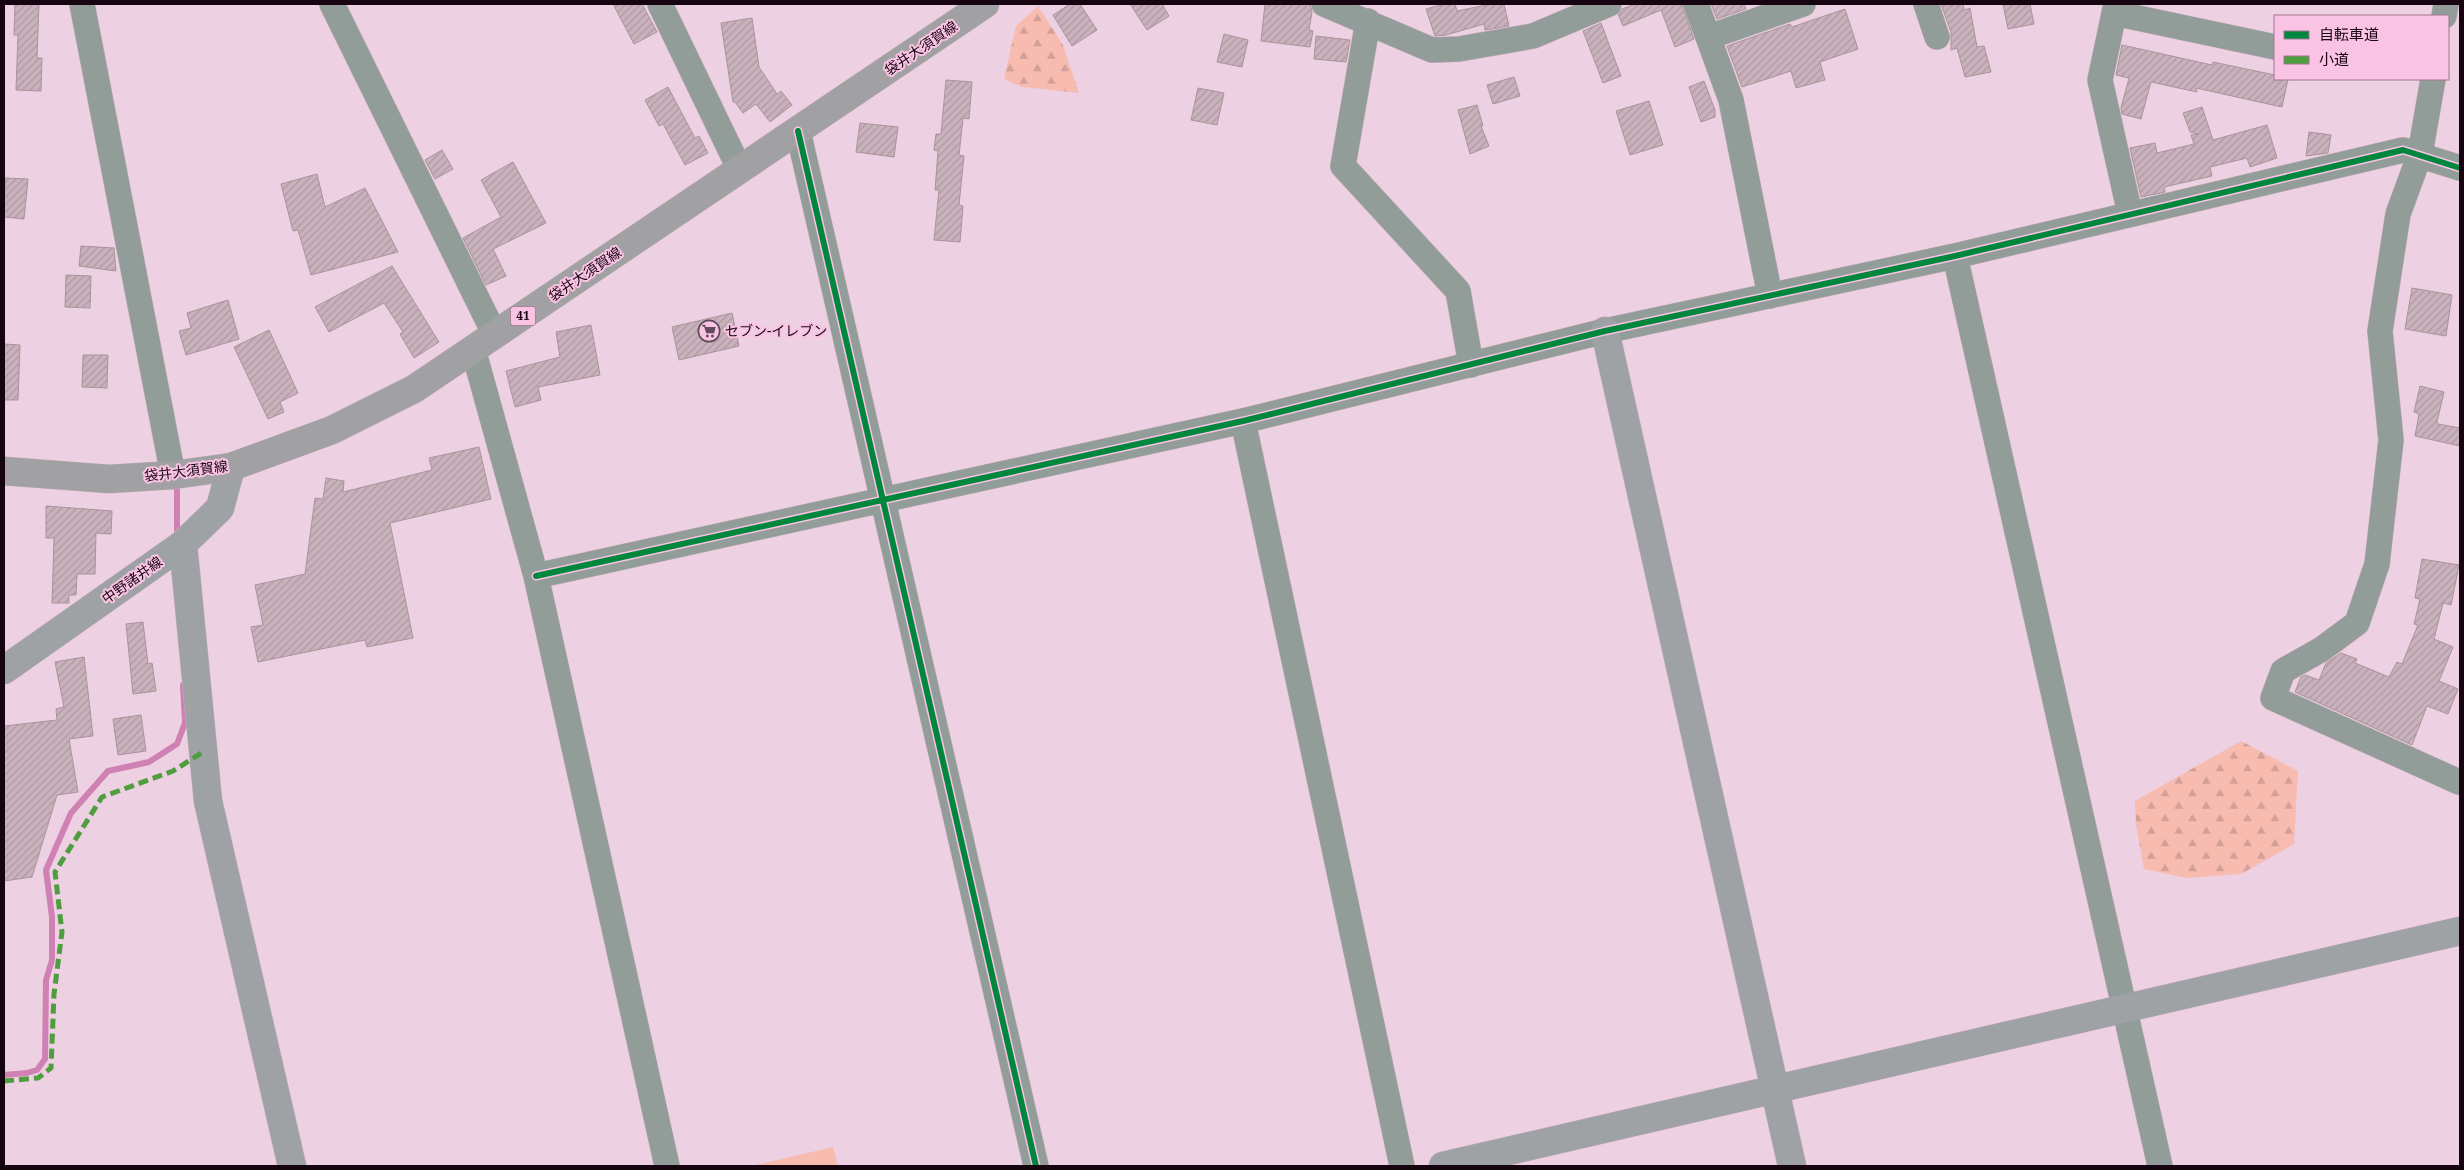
<svg xmlns="http://www.w3.org/2000/svg" width="2464" height="1170" viewBox="0 0 2464 1170" font-family="'Noto Serif','Noto Sans JP',serif">
  <style>
    .grass { fill: #f7bbb0 }
    .forest { fill: url(#forest-firs) }
    .lines { fill: none; stroke-linecap: round; stroke-linejoin: round }
    .stream { stroke: #d081b4; stroke-width: 6 }
    .building { fill: url(#building-hatch); stroke: #aa939d }
    .street-casing { stroke: #c4aebb; stroke-width: 26 }
    .secondary-casing { stroke: #c4aebb; stroke-width: 29 }
    .primary-casing { stroke: #c4aebb; stroke-width: 29 }
    .street { stroke: #929d99; stroke-width: 25 }
    .secondary { stroke: #9fa2a4; stroke-width: 28 }
    .primary { stroke: #a1a0a2; stroke-width: 28 }
    .quiet { stroke: #4e9e3f; stroke-width: 5; stroke-dasharray: 10 5; stroke-linecap: butt }
    .cycleway-casing { stroke: #fac3e4; stroke-width: 9 }
    .cycleway { stroke: #00873e; stroke-width: 6 }
    .labels { text-anchor: middle; stroke-width: 4; stroke-linejoin: round; paint-order: stroke }
    .shield { fill: #fac3e4; stroke: #5a3e50; stroke-width: 1 }
    .shield-label { font-size: 12px; font-weight: bold; fill: #160510 }
    .street-label { font-size: 14px; fill: #160510; stroke: #fac3e4 }
    .poi-label { font-size: 14px; fill: #160510; stroke: #fac3e4; text-anchor: start }
  </style>
  <defs>
    <pattern id="forest-firs" width="22" height="20" patternUnits="userSpaceOnUse" patternTransform="scale(1.25)"><rect width="22" height="20" fill="#f7bbb0"/><path d="M5 1l3.5 6h-7zM16 11l3.5 6h-7z" fill="#d39f96"/></pattern>
    <pattern id="building-hatch" width="6" height="6" patternUnits="userSpaceOnUse" patternTransform="scale(1.25)"><rect width="6" height="6" fill="#cab2bc"/><path d="M-1 1l2-2M0 6l6-6M5 7l2-2" fill="none" stroke="#ad98a1"/></pattern>
  </defs>
  <rect width="100%" height="100%" fill="#edd0e1"/>
  <!-- grass -->
  <path class="grass" d="M833 1147 838 1166H751Z"/>
  <!-- forest -->
  <path class="forest" d="M1038 6 1063 45 1079 93 1022 87 1004 79 1016 26Z
    M2241 741 2298 771 2294 844 2241 874 2186 878 2144 869 2136 824 2135 801Z"/>
  <g class="lines">
    <!-- stream -->
    <path class="stream" d="M177 540V480
      M4 1075 27 1073 37 1070 45 1059 46 980 52 960V917L46 870 71 813 108 771 149 762 177 744 185 723 183 685"/>
  </g>
  <!-- building -->
  <path class="building" d="M15 4H39L37 58H42L41 91 16 90 18 35H14Z
    M613 4H642L657 32 634 44Z
    M1070 4H1080L1097 30 1072 46 1053 15Z
    M1130 4H1162L1169 16 1147 30Z
    M1265 4H1310L1312 12 1309 30 1313 31 1310 47 1261 41Z
    M1444 4H1455L1457 11 1491 4H1504L1509 26 1485 30 1484 24 1446 35 1435 36 1426 9Z
    M1635 4H1682L1694 39 1675 47 1661 10 1623 26 1618 14 1622 9Z
    M1711 4H1744L1746 9 1717 19Z
    M1941 4H1963L1964 10 1970 8 1977 47 1984 46 1991 72 1965 77 1957 48 1951 50V32Z
    M2003 4H2030L2034 24 2008 29Z
    M1845 9 1858 49 1820 62 1825 80 1796 88 1791 71 1742 87 1727 46 1790 24 1792 27Z
    M752 18 759 67 777 94 781 91 792 105 770 122 756 104 743 113 735 102H733L721 23Z
    M1601 23 1621 76 1603 83 1583 31Z
    M1224 34 1248 40 1242 67 1217 62Z
    M1316 36 1350 40 1346 62 1314 59Z
    M2122 45 2212 65 2213 62 2275 75V79H2288L2282 107 2196 88 2197 92 2151 82 2141 119 2122 114 2121 108 2129 78 2116 75Z
    M1514 77 1520 96 1493 104 1487 85Z
    M946 80 972 82 969 119 963 118 959 155 964 156 959 205 963 206 960 242 934 240 939 190H935L938 151 934 150 936 134H941Z
    M1704 81 1715 110V117L1701 122 1689 87Z
    M668 87 695 138 699 136 708 153 685 165 663 124 659 126 645 100Z
    M1198 88 1224 93 1217 125 1191 120Z
    M1649 101 1663 145 1630 155 1616 111Z
    M1477 105 1483 126H1481L1489 146 1470 154 1458 110Z
    M2202 107 2213 140 2267 125 2277 158 2250 167 2247 158 2210 167 2212 176 2164 187 2165 192 2141 197 2130 148 2155 143 2157 153 2194 144 2191 135 2198 134 2190 132 2183 113Z
    M860 123 898 127 894 157 856 152Z
    M2309 132 2331 135 2328 153 2306 156Z
    M442 150 453 169 435 179 425 160Z
    M513 162 546 223 493 249 506 276 486 285 463 238 501 217 481 180Z
    M317 174 325 207 365 188 398 252 311 275 298 230 293 231 281 184Z
    M5 178 28 179 24 219 4 217Z
    M81 246 114 248 116 271 79 266Z
    M392 266 439 342 414 358 400 334 403 332 384 303 329 332 315 307Z
    M66 275 91 276 90 308 65 307Z
    M2412 288 2452 295 2446 336 2405 329Z
    M228 300 239 339 186 355 179 331 191 328 187 313Z
    M732 313 739 346 679 360 672 327Z
    M591 325 600 375 538 387 541 400 515 407 506 371 560 357 556 332Z
    M269 330 298 393 280 402 284 412 268 419 234 347Z
    M4 344 20 345 18 400H4Z
    M83 355H108L107 388 82 387Z
    M2420 386 2444 392 2437 422 2438 424 2460 428V446L2415 436 2419 414 2414 412Z
    M479 447 491 499 390 523 413 638 367 647 365 640 258 662 251 627 263 625 255 585 305 574 315 498 323 499 326 478 344 481 343 492 432 470 429 458Z
    M46 506 112 511 111 534 96 533 95 574H77L76 595H69V603H52L54 538H46Z
    M2422 559 2459 565 2451 605 2443 603 2434 639 2453 647 2439 681 2458 689 2448 714 2427 706 2412 745 2295 692 2301 677 2305 675 2319 680 2326 663 2341 653 2357 659 2355 663 2389 677 2397 662 2402 664 2418 625 2414 624 2420 599 2415 598Z
    M143 622 148 664 152 663 156 691 133 694 126 624Z
    M84 657 93 736 69 739 78 792 57 795 32 877 4 881V726L57 720 56 709 64 707 55 662Z
    M141 715 146 751 118 755 113 719Z"/>
  <g class="lines">
    <!-- street casing -->
    <g class="street-casing">
      <path id="street" d="M82 4 173 475
        M332 4 495 335
        M660 4 740 170
        M1324 4 1432 50 1459 49 1533 36 1609 4
        M1696 4 1731 100 1770 296
        M1926 4 1937 37
        M2116 4 2100 80 2130 214
        M2114 13 2275 47
        M2444 16 2446 4
        M1368 21 1343 166 1458 291 1471 365
        M1709 37 1803 4
        M2433 79 2420 154 2398 214 2380 331 2391 440 2377 564 2357 623 2322 649 2283 671 2273 698 2459 782
        M798 131 1036 1166
        M1955 256 2160 1166
        M473 349 536 576 667 1166
        M1243 421 1402 1166
        M536 576 1243 421 1605 331 1955 256 2403 150 2460 168"/>
    </g>
    <!-- secondary casing -->
    <g class="secondary-casing">
      <path id="secondary" d="M1605 331 1792 1166
        M183 544 208 801 292 1166
        M4 670 183 544 220 508 231 467
        M1443 1166 2460 931"/>
    </g>
    <!-- primary casing -->
    <g class="primary-casing">
      <path id="primary" d="M4 471 109 479 173 475 231 467 332 430 414 389 985 4"/>
    </g>
    <!-- street -->
    <use href="#street" class="street"/>
    <!-- secondary -->
    <use href="#secondary" class="secondary"/>
    <!-- primary -->
    <use href="#primary" class="primary"/>
    <!-- quiet -->
    <path class="quiet" d="M4 1081 38 1078 51 1068 54 994 62 932 55 872 102 797 173 771 203 752"/>
    <!-- cycleway casing -->
    <g class="cycleway-casing">
      <path id="cycleway" d="M798 131 1036 1166
        M536 576 1243 421 1605 331 1955 256 2403 150 2460 168"/>
    </g>
    <!-- cycleway -->
    <use href="#cycleway" class="cycleway"/>
  </g>
  <!-- icons -->
  <defs>
    <g id="supermarket-ring" transform="scale(1.125)"><circle r="9.5" fill="#fac3e4" stroke="#614c59" stroke-width="1.5"/><path d="M-6-5.5h2.5l.6 2H6L4.5 2H-2.5L-4.4-4H-6ZM-1.5 3.2a1.3 1.3 0 1 0 .1 0ZM3 3.2a1.3 1.3 0 1 0 .1 0Z" fill="#614c59"/></g>
  </defs>
  <g fill-rule="evenodd">
    <use href="#supermarket-ring" x="709" y="331"/>
  </g>
  <g class="labels">
    <!-- shield labels -->
    <rect class="shield" x="510.5" y="306.5" width="25" height="19" rx="4"/>
    <g class="shield-label">
      <text x="523" y="320">41</text>
    </g>
    <!-- street labels -->
    <g class="street-label">
      <text transform="translate(921 48) rotate(-34)" y="5">袋井大須賀線</text>
      <text transform="translate(585 274) rotate(-34)" y="5">袋井大須賀線</text>
      <text transform="translate(186 471) rotate(-7)" y="5">袋井大須賀線</text>
      <text transform="translate(132 580) rotate(-35)" y="5">中野諸井線</text>
    </g>
    <!-- poi labels -->
    <g class="poi-label">
      <text x="725" y="336">セブン-イレブン</text>
    </g>
  </g>
  <!-- border -->
  <rect width="2464" height="1170" fill="none" stroke="#160510" stroke-width="10"/>
  <!-- legend -->
  <rect x="2274" y="15" width="175" height="65" fill="#fac3e4" stroke="#9f778f"/>
  <rect x="2284" y="31" width="25" height="8" fill="#00873e" stroke="#9f778f"/>
  <text x="2319" y="40" font-size="15" fill="#160510">自転車道</text>
  <rect x="2284" y="56" width="25" height="8" fill="#4e9e3f" stroke="#9f778f"/>
  <text x="2319" y="65" font-size="15" fill="#160510">小道</text>
</svg>
